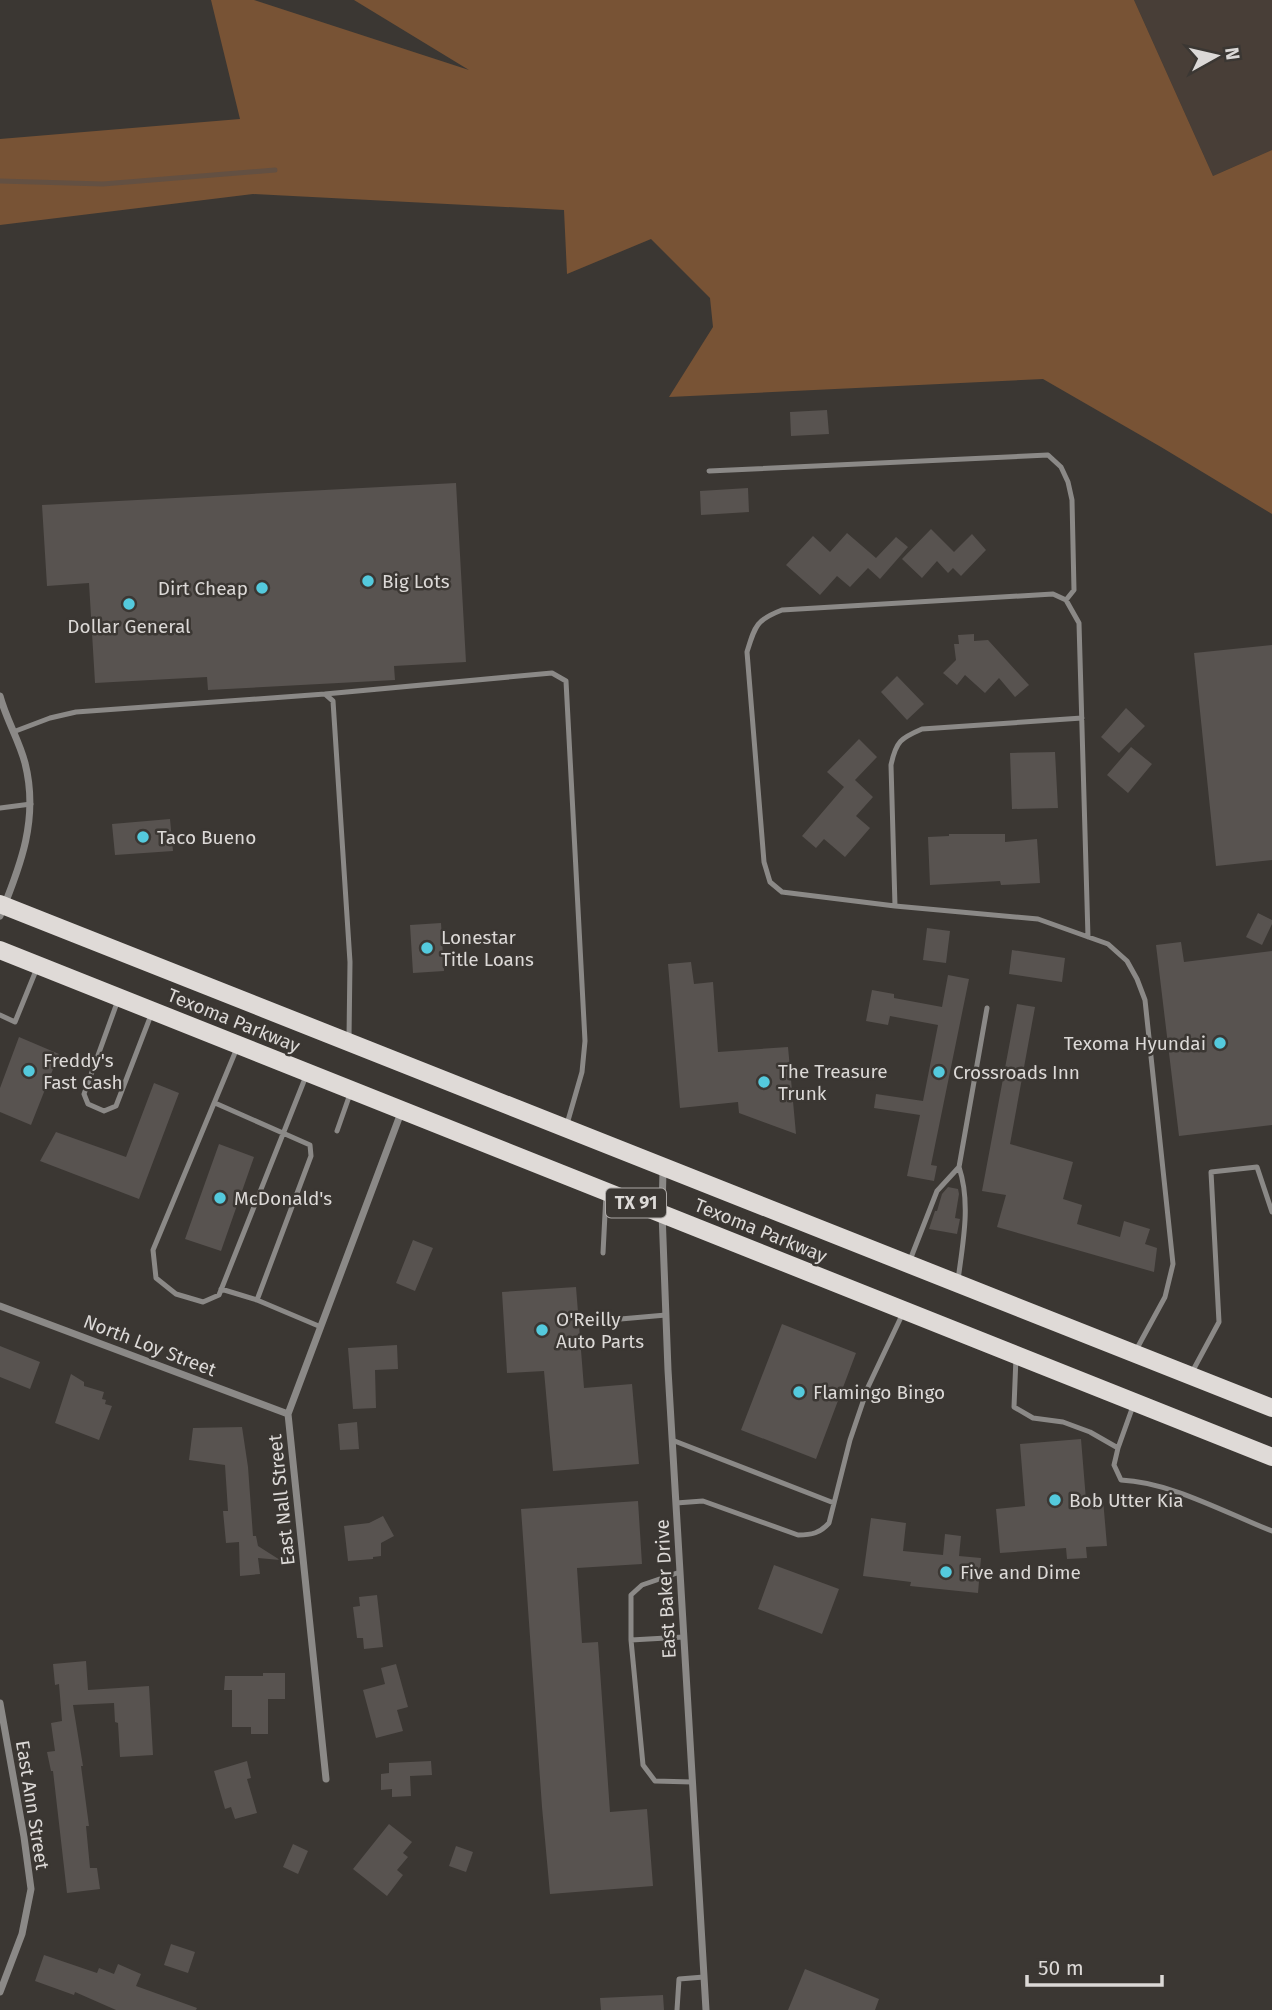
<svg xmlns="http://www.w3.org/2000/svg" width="1272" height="2010" viewBox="0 0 1272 2010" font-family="'Fira Sans',sans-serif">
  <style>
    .built { fill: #483e37 }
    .green { fill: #785335 }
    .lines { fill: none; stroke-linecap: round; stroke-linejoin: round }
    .stream { stroke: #635042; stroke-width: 5 }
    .building { fill: #585350 }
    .lane { stroke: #8b8987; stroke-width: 5 }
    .street { stroke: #8b8987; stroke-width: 7 }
    .primary { stroke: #dfdad7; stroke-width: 18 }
    .poi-dot { fill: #54cadd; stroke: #3b3733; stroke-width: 2.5 }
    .labels { text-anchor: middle; stroke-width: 5; stroke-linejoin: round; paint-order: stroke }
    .shield { fill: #3b3733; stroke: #aca8a6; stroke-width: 2 }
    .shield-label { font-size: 18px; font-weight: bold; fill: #dcd9d7 }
    .poi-label { font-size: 19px; fill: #dcd9d7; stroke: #3b3733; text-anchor: start }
    .street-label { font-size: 19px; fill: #dcd9d7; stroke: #3b3733 }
  </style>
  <rect width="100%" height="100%" fill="#3b3733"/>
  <!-- built -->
  <path class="built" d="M1134 0H1272V150L1213 176Z"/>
  <!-- green -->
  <path class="green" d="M211 0H254L469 70 354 0H1134L1213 176 1272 150V514L1161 447 1043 379 669 397 713 327 710 298 651 239 567 274 564 210 253 194 0 225V139L240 119Z"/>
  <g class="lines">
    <!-- stream -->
    <path class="stream" d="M0 181 103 184 275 170"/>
  </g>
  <!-- building -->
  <path class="building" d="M827 410 829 434 791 436 790 412Z
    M456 483 466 662 394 666 395 680 208 690 207 677 95 683 89 583 47 586 42 505Z
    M748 488 749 512 701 515 700 491Z
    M931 529 954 552 972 534 986 550 961 576 953 568 948 573 937 561 922 578 902 559Z
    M847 533 876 558 896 537 908 547 880 579 868 568 850 587 837 576 820 595 786 565 813 536 830 552Z
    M974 634V641L988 640 1029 685 1015 697 999 678 985 693 965 675 957 685 943 673 956 660 954 644H959L958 635Z
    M1272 645V860L1216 866 1194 653Z
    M897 676 924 704 907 720 881 692Z
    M1126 708 1145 726 1119 753 1101 737Z
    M859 739 877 757 855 780 873 797 856 816 870 828 845 857 824 839 816 848 802 836 844 787 827 772Z
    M1131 747 1152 764 1128 793 1107 775Z
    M1055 752 1058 808 1012 809 1010 753Z
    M170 819 173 851 115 855 112 824Z
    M949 834H1005V842L1037 839 1040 883 1001 885 1000 881 930 885 928 837 949 836Z
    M1258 913 1272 920V924L1262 945 1246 937Z
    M441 923 444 971 413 973 410 925Z
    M927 928 950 931 946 963 923 960Z
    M1181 942 1184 962 1272 951V1125L1179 1136 1156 945Z
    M1012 950 1065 958 1062 982 1009 974Z
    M691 962 694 984 713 982 718 1052 788 1047 796 1134 739 1113 738 1102 680 1108 668 964Z
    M948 975 969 979 931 1165 937 1166 934 1181 907 1176 920 1115 874 1108 876 1094 923 1101 938 1025 890 1016 888 1025 866 1021 872 990 894 994V998L942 1007Z
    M1017 1004 1035 1007 1010 1144 1073 1162 1063 1199 1082 1205 1077 1224 1120 1237 1124 1221 1150 1229 1145 1244 1157 1248 1154 1272 997 1227 1006 1195 982 1191Z
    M19 1037 59 1054 31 1125 0 1112V1088Z
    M154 1083 179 1093 139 1199 40 1161 56 1132 126 1157Z
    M219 1144 254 1157 221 1251 185 1239Z
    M948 1187 958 1189 959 1194 955 1218 960 1219 957 1234 929 1229 935 1211H937L942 1194Z
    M413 1240 433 1248 415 1291 396 1283Z
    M576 1287 584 1388 632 1384 639 1464 553 1471 544 1371 507 1373 502 1292Z
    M782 1324 856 1353 816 1459 741 1430Z
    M397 1345 398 1369 375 1370 376 1408 353 1409 348 1348Z
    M0 1346 40 1362 30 1389 0 1377Z
    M71 1374 84 1382V1386L104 1392 102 1399 106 1400 105 1404 112 1406 99 1440 55 1423Z
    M357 1422 359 1449 340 1450 338 1424Z
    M242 1427 248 1467 253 1536H256L258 1546 280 1560 258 1558 260 1574 240 1576 239 1542 226 1543 223 1511H228L225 1465 189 1460 193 1428Z
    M1081 1439 1086 1500 1103 1499 1107 1546 1086 1547 1087 1558 1067 1559 1066 1548 1000 1553 996 1509 1025 1506 1020 1444Z
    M638 1501 642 1564 577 1568 582 1643 598 1642 610 1812 647 1809 653 1886 550 1894 542 1807 521 1509Z
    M383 1516 394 1536 381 1543V1556L373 1557V1559L348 1561 344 1526 369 1523Z
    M871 1518 906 1523 903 1551 943 1555 945 1534 961 1536 959 1556 981 1558 978 1593 910 1586 911 1582 863 1576Z
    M774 1565 839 1589 822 1634 758 1609Z
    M377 1595 383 1647 364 1649 363 1638H357L353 1607 360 1606 359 1597Z
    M86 1661 88 1690 149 1686 153 1755 120 1757 118 1723 115 1722 114 1703 73 1705 83 1766H81L89 1826H86L90 1868H97L100 1889 67 1893 53 1771H51L47 1752 55 1751 51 1723 62 1721 59 1684 55 1685 53 1664Z
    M396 1664 408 1707 397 1710 403 1731 376 1738 363 1690 385 1684 381 1668Z
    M263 1673H285V1699H268V1734H251V1727H232V1690H224L225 1676H263Z
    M247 1761 251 1778 247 1779 257 1813 235 1819 231 1807 225 1809 214 1771Z
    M431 1761 432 1775 410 1776 411 1796 392 1797V1789L381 1790V1774L389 1773V1763Z
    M389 1824 412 1842 403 1853 408 1857 397 1870 403 1875 387 1896 353 1869Z
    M293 1844 308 1851 298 1874 283 1867Z
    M456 1846 473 1852 466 1872 449 1866Z
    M171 1944 195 1952 188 1973 164 1965Z
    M44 1955 97 1973 99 1968 114 1974 118 1964 141 1974 136 1986 197 2008 196 2010H116L75 1992 74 1995 35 1981Z
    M805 1969 879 1999 875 2010H788Z
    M663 1995 664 2010H601L600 1998Z"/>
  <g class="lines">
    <!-- lane -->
    <path class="lane" d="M709 471 1048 455 1061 467 1068 482 1072 500 1074 590 1066 600
      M325 694 552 673 566 681 585 1041 582 1072 567 1124
      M13 732 50 718 76 712 325 694 333 701 350 962 349 1038
      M0 808 31 804
      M895 906 891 765C896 741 901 738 922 729L1082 718
      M1088 937 1079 623 1066 600 1053 594 782 610C756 620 755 626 747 652L764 862 770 882 782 892 895 906 1038 919 1108 944 1127 961 1137 979 1145 1000 1173 1264 1165 1297 1135 1352
      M118 1000 84 1094 88 1104 104 1111 116 1106 151 1015
      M0 1015 15 1022 37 968
      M237 1048 153 1250 156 1278 176 1294 203 1302 219 1295 306 1076
      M215 1103 310 1145 311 1156 257 1300
      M337 1131 350 1094
      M959 1167 987 1008
      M603 1253 606 1194
      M910 1260 937 1191 959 1167C971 1203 963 1242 958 1280
      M221 1289 257 1300 321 1327
      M609 1320 666 1315
      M1016 1357 1014 1407 1033 1418 1063 1422 1090 1432 1118 1448 1133 1406
      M1191 1374 1219 1322 1211 1172 1257 1167 1272 1212
      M672 1440 834 1503
      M1118 1448 1114 1465 1121 1480C1170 1482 1226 1513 1272 1531
      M676 1503 703 1501 798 1535C812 1535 820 1533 829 1523L850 1440 868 1387 903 1313
      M680 1572 642 1585 631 1595V1640L643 1765 655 1781 692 1782
      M631 1640 684 1637
      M677 2010 679 1979 704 1977"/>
    <!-- street -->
    <path class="street" d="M0 696C6 719 19 740 25 763 39 818 21 865 0 916
      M663 1170 662 1213 668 1370 706 2010
      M0 1306 288 1414
      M0 1703 24 1837 31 1889 22 1934 0 1992
      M326 1779 288 1414 402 1110"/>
    <!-- primary -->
    <path class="primary" d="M0 904 1272 1408
      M0 950 1272 1457"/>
  </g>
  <!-- markers -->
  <g class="poi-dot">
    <circle cx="368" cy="581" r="7"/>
    <circle cx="262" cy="588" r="7"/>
    <circle cx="129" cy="604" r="7"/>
    <circle cx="143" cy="837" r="7"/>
    <circle cx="427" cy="948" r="7"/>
    <circle cx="1220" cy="1043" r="7"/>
    <circle cx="29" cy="1071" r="7"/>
    <circle cx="939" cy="1072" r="7"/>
    <circle cx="764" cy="1082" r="7"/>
    <circle cx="220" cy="1198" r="7"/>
    <circle cx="542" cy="1330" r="7"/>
    <circle cx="799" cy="1392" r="7"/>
    <circle cx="1055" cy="1500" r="7"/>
    <circle cx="946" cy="1572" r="7"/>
  </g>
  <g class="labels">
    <!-- shield labels -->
    <rect class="shield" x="606" y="1188.5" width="60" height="29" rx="5"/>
    <g class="shield-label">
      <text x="636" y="1209">TX 91</text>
    </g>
    <!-- poi labels -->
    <g class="poi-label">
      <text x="382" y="588">Big Lots</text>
      <text x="248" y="595" text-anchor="end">Dirt Cheap</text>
      <text x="129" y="633" text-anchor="middle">Dollar General</text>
      <text x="157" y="844">Taco Bueno</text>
      <text x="441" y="944">Lonestar<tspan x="441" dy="22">Title Loans</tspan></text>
      <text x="1206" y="1050" text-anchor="end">Texoma Hyundai</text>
      <text x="43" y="1067">Freddy's<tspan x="43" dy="22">Fast Cash</tspan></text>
      <text x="778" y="1078">The Treasure<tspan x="778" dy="22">Trunk</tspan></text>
      <text x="953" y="1079">Crossroads Inn</text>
      <text x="234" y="1205">McDonald's</text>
      <text x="556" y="1326">O'Reilly<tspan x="556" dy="22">Auto Parts</tspan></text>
      <text x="813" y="1399">Flamingo Bingo</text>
      <text x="1069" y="1507">Bob Utter Kia</text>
      <text x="960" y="1579">Five and Dime</text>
    </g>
    <!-- street labels -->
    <g class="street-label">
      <text transform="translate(234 1020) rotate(22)" y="7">Texoma Parkway</text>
      <text transform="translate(761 1230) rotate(22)" y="7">Texoma Parkway</text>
      <text transform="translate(150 1345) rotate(21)" y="7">North Loy Street</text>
      <text transform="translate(281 1500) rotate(-96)" y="7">East Nall Street</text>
      <text transform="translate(665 1589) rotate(-93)" y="7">East Baker Drive</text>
      <text transform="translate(33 1805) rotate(81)" y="7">East Ann Street</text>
    </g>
  </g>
  <!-- north arrow -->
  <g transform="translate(1216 56) rotate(82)" stroke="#3b3733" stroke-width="5" paint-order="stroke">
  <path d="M0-5L12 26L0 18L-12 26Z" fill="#dcd9d7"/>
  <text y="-10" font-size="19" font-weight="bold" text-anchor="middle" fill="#dcd9d7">N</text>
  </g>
  <!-- scale -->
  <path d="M1027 1975v10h135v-10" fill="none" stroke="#dcd9d7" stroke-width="3.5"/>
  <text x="1038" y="1975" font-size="21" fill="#dcd9d7" stroke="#3b3733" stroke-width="5" paint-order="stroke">50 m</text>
</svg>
